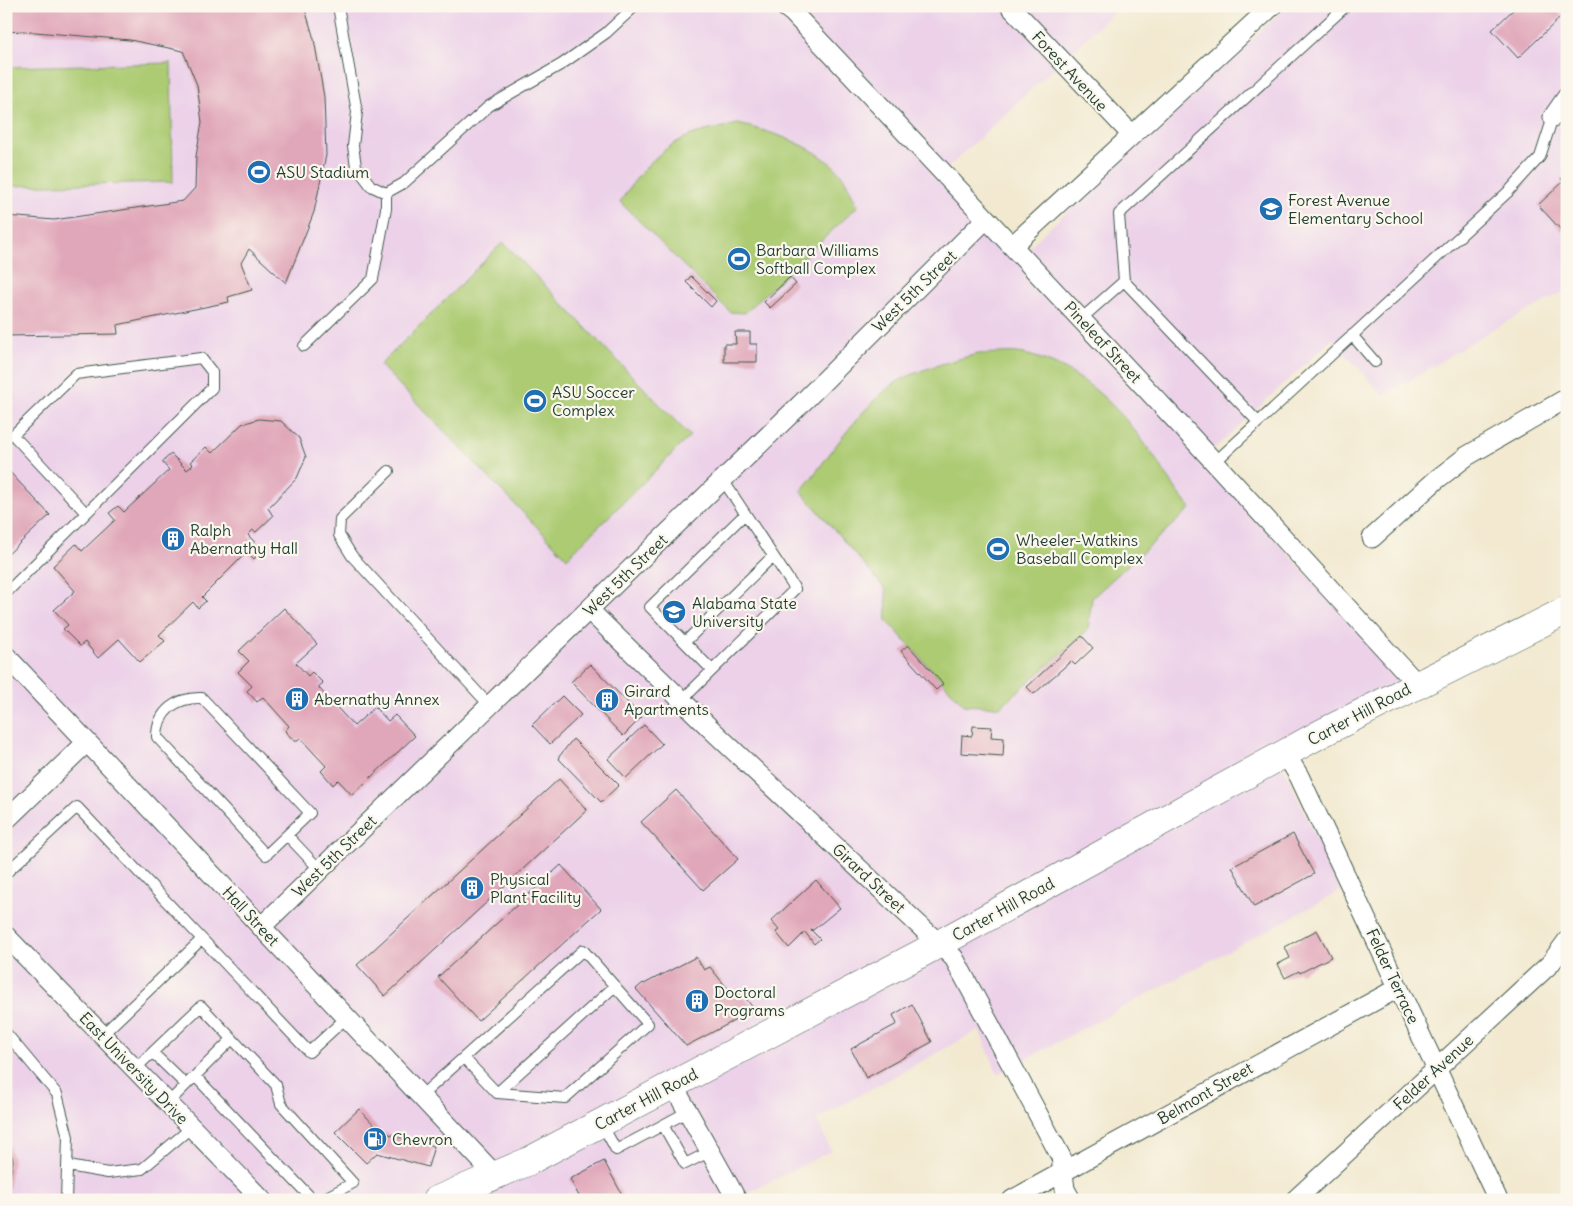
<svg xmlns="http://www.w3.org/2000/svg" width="1573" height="1206" viewBox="0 0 1573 1206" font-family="Delius,sans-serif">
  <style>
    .built { fill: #ecd1e9 }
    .green { fill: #accb72; stroke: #668453 }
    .building { fill: #e0a6b9 }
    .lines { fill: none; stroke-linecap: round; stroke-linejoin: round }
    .lane-casing { stroke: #3f574b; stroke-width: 12 }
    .street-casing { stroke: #3f574b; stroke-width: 21 }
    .secondary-casing { stroke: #3f574b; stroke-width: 29 }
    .lane { stroke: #fff; stroke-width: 10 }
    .street { stroke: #fff; stroke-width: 19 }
    .secondary { stroke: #fff; stroke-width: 28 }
    .labels { text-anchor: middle; stroke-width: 4.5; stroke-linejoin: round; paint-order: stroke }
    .street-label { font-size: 16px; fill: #1f3d34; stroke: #fbf7ec }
    .poi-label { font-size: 16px; fill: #1f3d34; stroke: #fbf7ec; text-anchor: start }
  </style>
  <rect width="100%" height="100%" fill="#fbf7ec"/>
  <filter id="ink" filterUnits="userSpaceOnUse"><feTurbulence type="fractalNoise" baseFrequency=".02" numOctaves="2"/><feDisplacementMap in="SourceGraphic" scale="10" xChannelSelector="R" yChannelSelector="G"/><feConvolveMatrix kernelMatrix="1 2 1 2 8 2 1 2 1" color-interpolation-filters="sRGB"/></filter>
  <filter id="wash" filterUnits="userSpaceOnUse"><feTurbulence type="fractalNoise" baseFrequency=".0096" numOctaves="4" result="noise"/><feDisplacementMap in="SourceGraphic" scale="20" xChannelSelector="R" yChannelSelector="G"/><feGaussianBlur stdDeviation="1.12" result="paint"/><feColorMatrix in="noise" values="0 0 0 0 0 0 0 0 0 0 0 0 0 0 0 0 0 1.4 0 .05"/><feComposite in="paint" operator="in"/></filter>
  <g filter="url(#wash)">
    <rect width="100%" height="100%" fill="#f2e9d0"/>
    <!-- built -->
    <path class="built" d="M6 6H1120L939 176 1016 259 1287 6H1567V290L1488 332 1384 396 1332 339 1203 459 1401 679 1275 749 1341 891 998 1074 979 1030 816 1119 831 1151 733 1200H6Z"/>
    <!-- green -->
    <path class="green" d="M171 63 173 182 6 186V67Z
      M738 124C773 132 822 147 844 178 849 187 853 197 858 206L745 313 730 312 620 202C637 175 658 149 689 136 704 130 722 128 738 124Z
      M503 242 690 436 567 558 380 365Z
      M978 354C993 354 1010 351 1024 354 1086 368 1126 415 1160 465 1170 480 1179 495 1191 508L1092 598 1088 630 1000 707 964 705 887 621 886 590 801 491C829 457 854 416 888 388 908 372 954 360 978 354Z"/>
    <g id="blocks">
      <!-- building -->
      <path class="building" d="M6 6H304L314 39 324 97 326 155 314 212 286 283 249 249 241 263 252 290 228 297 229 302 117 325 118 334 6 336V216L54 220 183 201 195 188 196 156 202 122 197 85 183 51 130 40 23 31 6 32Z
        M1517 6H1553L1562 16 1518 58 1492 30Z
        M1567 174V227L1562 231 1538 205 1564 181 1561 179Z
        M691 276 716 301 711 307 686 282Z
        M790 277 796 284 770 308 764 302Z
        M735 332H750V344H757V362H724V344H736Z
        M259 419 281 421 299 438 306 457 297 478 268 508 273 516 256 532 253 530 248 535 262 550 254 559 247 552 202 597 206 601 198 608 193 602 159 635 165 641 140 662 119 639 98 658 85 642 80 646 63 629 68 625 54 610 75 591 53 566 76 544 82 551 115 520 109 513 118 506 124 512 169 470 162 462 171 454 187 470 193 465 190 462 206 447 212 453 242 424Z
        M6 468 50 515 6 556Z
        M284 608 317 644 296 663 308 676 312 672 323 683 318 687 354 726 375 707 388 721 395 715 415 736 352 795 338 780 333 785 321 771 326 766 300 738 295 742 285 731 289 726 263 697 257 702 247 691 252 686 238 672 249 661 239 651Z
        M1082 636 1093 648 1075 665 1071 661 1034 694 1027 687Z
        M908 645 943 684 936 690 901 651Z
        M590 664 642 717 623 736 571 682Z
        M562 696 581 715 550 744 532 725Z
        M644 725 662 744 626 778 608 759Z
        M973 726 992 727 991 737 1004 738 1003 756 961 753 962 735 972 736Z
        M573 739 619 785 601 802 558 758Z
        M559 779 587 810 385 996 357 965Z
        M676 790 738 859 703 890 641 822Z
        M1293 834 1314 874 1254 907 1232 867Z
        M561 865 601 909 478 1021 438 977Z
        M816 880 840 908 813 930 810 929 820 939 814 944 805 932 789 948 776 932 779 930 771 921Z
        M1317 930 1331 957 1300 973 1299 971 1285 978 1278 964 1290 958 1285 947Z
        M696 957 704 970 710 967 731 993 738 989 755 1010 686 1046 636 989 643 983 644 984Z
        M912 1004 932 1042 866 1078 851 1049 897 1024 893 1015Z
        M359 1109 381 1132 434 1146 428 1167 377 1153 366 1163 335 1132Z
        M7 1138 13 1160 7 1196 6 1138Z
        M604 1161 625 1200H581L570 1179Z"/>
    </g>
  </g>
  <g filter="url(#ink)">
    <use href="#blocks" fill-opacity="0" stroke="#3f574b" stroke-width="1"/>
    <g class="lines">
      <!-- lane casing -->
      <g class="lane-casing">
        <path id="lane" d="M338 6 357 112 353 146 356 166 371 186 386 193 404 183 489 106 562 64 606 33 635 6
          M1081 319 1124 281
          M1352 335 1375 362
          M304 346 373 279 386 209V193
          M1258 422 1124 281 1119 214 1346 6
          M1215 462 1509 191 1540 157 1553 117
          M389 471 340 519 339 535 352 556 490 706
          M6 593 212 388V372L201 358 76 374 13 435 86 513
          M685 642 773 556
          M712 670 650 607 745 514
          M682 700 795 589 723 480
          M287 835 266 855 157 737C157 711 177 697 202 698L310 813 287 835 320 870
          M6 873 77 807 309 1052 346 1018
          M6 1033 57 1094 68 1137 66 1200
          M102 1035 202 939
          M153 1053 186 1085
          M135 1069 201 1006 276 1085 281 1104 353 1183 321 1200
          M195 1076 232 1039
          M497 1093 615 986
          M421 1096 583 950 648 1024 565 1098 497 1093 464 1058
          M168 1103 195 1076 313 1200
          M602 1124 616 1150 663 1125 685 1164 711 1151
          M663 1125 689 1111
          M68 1166 108 1173 142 1169 192 1127"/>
      </g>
      <!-- street casing -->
      <g class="street-casing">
        <path id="street" d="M784 6 793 13 1184 429 1417 684
          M1010 6 1132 135
          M1553 117 1567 97
          M1012 246 1272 6
          M1372 538 1436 480 1467 456 1567 398
          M589 610 714 732 954 958 1061 1157 1065 1189 1071 1200
          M6 656 496 1176
          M1285 753 1299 776 1498 1200
          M6 820 86 743
          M261 927 806 399 986 219
          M6 936 262 1200
          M673 1085 737 1200
          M1012 1200 1398 988
          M1295 1200 1550 964 1567 941"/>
      </g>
      <!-- secondary casing -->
      <g class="secondary-casing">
        <path id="secondary" d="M437 1200 527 1162 939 944 1322 733 1567 610"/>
      </g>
      <!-- lane -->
      <use href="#lane" class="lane"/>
      <!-- street -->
      <use href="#street" class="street"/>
      <!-- secondary -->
      <use href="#secondary" class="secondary"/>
    </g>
  </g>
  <!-- icons -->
  <defs>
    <g id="stadium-disc" transform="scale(1.25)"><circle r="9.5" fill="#1f6fb2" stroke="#fbf7ec"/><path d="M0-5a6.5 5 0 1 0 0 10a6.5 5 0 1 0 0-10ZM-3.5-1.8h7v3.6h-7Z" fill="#fff"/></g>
    <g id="school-disc" transform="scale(1.25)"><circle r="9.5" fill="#1f6fb2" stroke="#fbf7ec"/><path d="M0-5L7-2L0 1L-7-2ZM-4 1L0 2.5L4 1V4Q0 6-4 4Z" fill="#fff"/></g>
    <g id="building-disc" transform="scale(1.25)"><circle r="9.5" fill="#1f6fb2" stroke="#fbf7ec"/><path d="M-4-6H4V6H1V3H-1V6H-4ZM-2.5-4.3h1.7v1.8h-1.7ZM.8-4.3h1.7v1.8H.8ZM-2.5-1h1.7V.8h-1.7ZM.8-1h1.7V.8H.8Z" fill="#fff"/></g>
    <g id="university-disc" transform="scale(1.25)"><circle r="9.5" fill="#1f6fb2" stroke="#fbf7ec"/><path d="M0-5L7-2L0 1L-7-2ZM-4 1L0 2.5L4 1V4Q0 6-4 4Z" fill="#fff"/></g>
    <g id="fuel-disc" transform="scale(1.25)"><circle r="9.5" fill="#1f6fb2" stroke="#fbf7ec"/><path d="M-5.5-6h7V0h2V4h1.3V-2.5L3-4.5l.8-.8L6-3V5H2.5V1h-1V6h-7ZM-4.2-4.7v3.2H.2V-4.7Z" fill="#fff"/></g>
  </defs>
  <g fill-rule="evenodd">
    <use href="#stadium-disc" x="259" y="172"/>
    <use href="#school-disc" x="1271" y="209"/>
    <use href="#stadium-disc" x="739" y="259"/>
    <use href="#stadium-disc" x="535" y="401"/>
    <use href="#building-disc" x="173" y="539"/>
    <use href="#stadium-disc" x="998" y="549"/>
    <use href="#university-disc" x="674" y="612"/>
    <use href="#building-disc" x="297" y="699"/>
    <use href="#building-disc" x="607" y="700"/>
    <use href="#building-disc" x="472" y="888"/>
    <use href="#building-disc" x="697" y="1001"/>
    <use href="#fuel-disc" x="375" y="1139"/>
  </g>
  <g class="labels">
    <!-- street labels -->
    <g class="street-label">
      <text transform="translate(1070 71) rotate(47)" y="6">Forest Avenue</text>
      <text transform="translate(914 291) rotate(-44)" y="6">West 5th Street</text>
      <text transform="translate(1103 342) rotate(47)" y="6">Pineleaf Street</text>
      <text transform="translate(625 575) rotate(-44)" y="6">West 5th Street</text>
      <text transform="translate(1359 714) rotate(-28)" y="6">Carter Hill Road</text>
      <text transform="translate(334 856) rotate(-44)" y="6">West 5th Street</text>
      <text transform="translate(869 878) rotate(43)" y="6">Girard Street</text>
      <text transform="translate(1003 909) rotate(-29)" y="6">Carter Hill Road</text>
      <text transform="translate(251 916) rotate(47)" y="6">Hall Street</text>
      <text transform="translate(1393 976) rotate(65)" y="6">Felder Terrace</text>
      <text transform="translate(134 1068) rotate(46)" y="6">East University Drive</text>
      <text transform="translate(1433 1072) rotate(-43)" y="6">Felder Avenue</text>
      <text transform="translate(1205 1093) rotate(-30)" y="6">Belmont Street</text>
      <text transform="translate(646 1099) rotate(-28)" y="6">Carter Hill Road</text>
    </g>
    <!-- poi labels -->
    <g class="poi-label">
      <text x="276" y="178">ASU Stadium</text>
      <text x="1288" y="206">Forest Avenue<tspan x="1288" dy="18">Elementary School</tspan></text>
      <text x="756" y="256">Barbara Williams<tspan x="756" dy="18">Softball Complex</tspan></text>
      <text x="552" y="398">ASU Soccer<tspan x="552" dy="18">Complex</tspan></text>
      <text x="190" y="536">Ralph<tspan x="190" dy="18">Abernathy Hall</tspan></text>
      <text x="1016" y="546">Wheeler-Watkins<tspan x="1016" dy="18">Baseball Complex</tspan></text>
      <text x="692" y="609">Alabama State<tspan x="692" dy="18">University</tspan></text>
      <text x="624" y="697">Girard<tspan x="624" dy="18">Apartments</tspan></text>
      <text x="314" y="705">Abernathy Annex</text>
      <text x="490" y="885">Physical<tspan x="490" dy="18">Plant Facility</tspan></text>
      <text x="714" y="998">Doctoral<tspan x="714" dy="18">Programs</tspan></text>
      <text x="392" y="1145">Chevron</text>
    </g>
  </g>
  <!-- margin -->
  <rect width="1573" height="1206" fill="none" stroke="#fbf7ec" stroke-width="25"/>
</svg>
